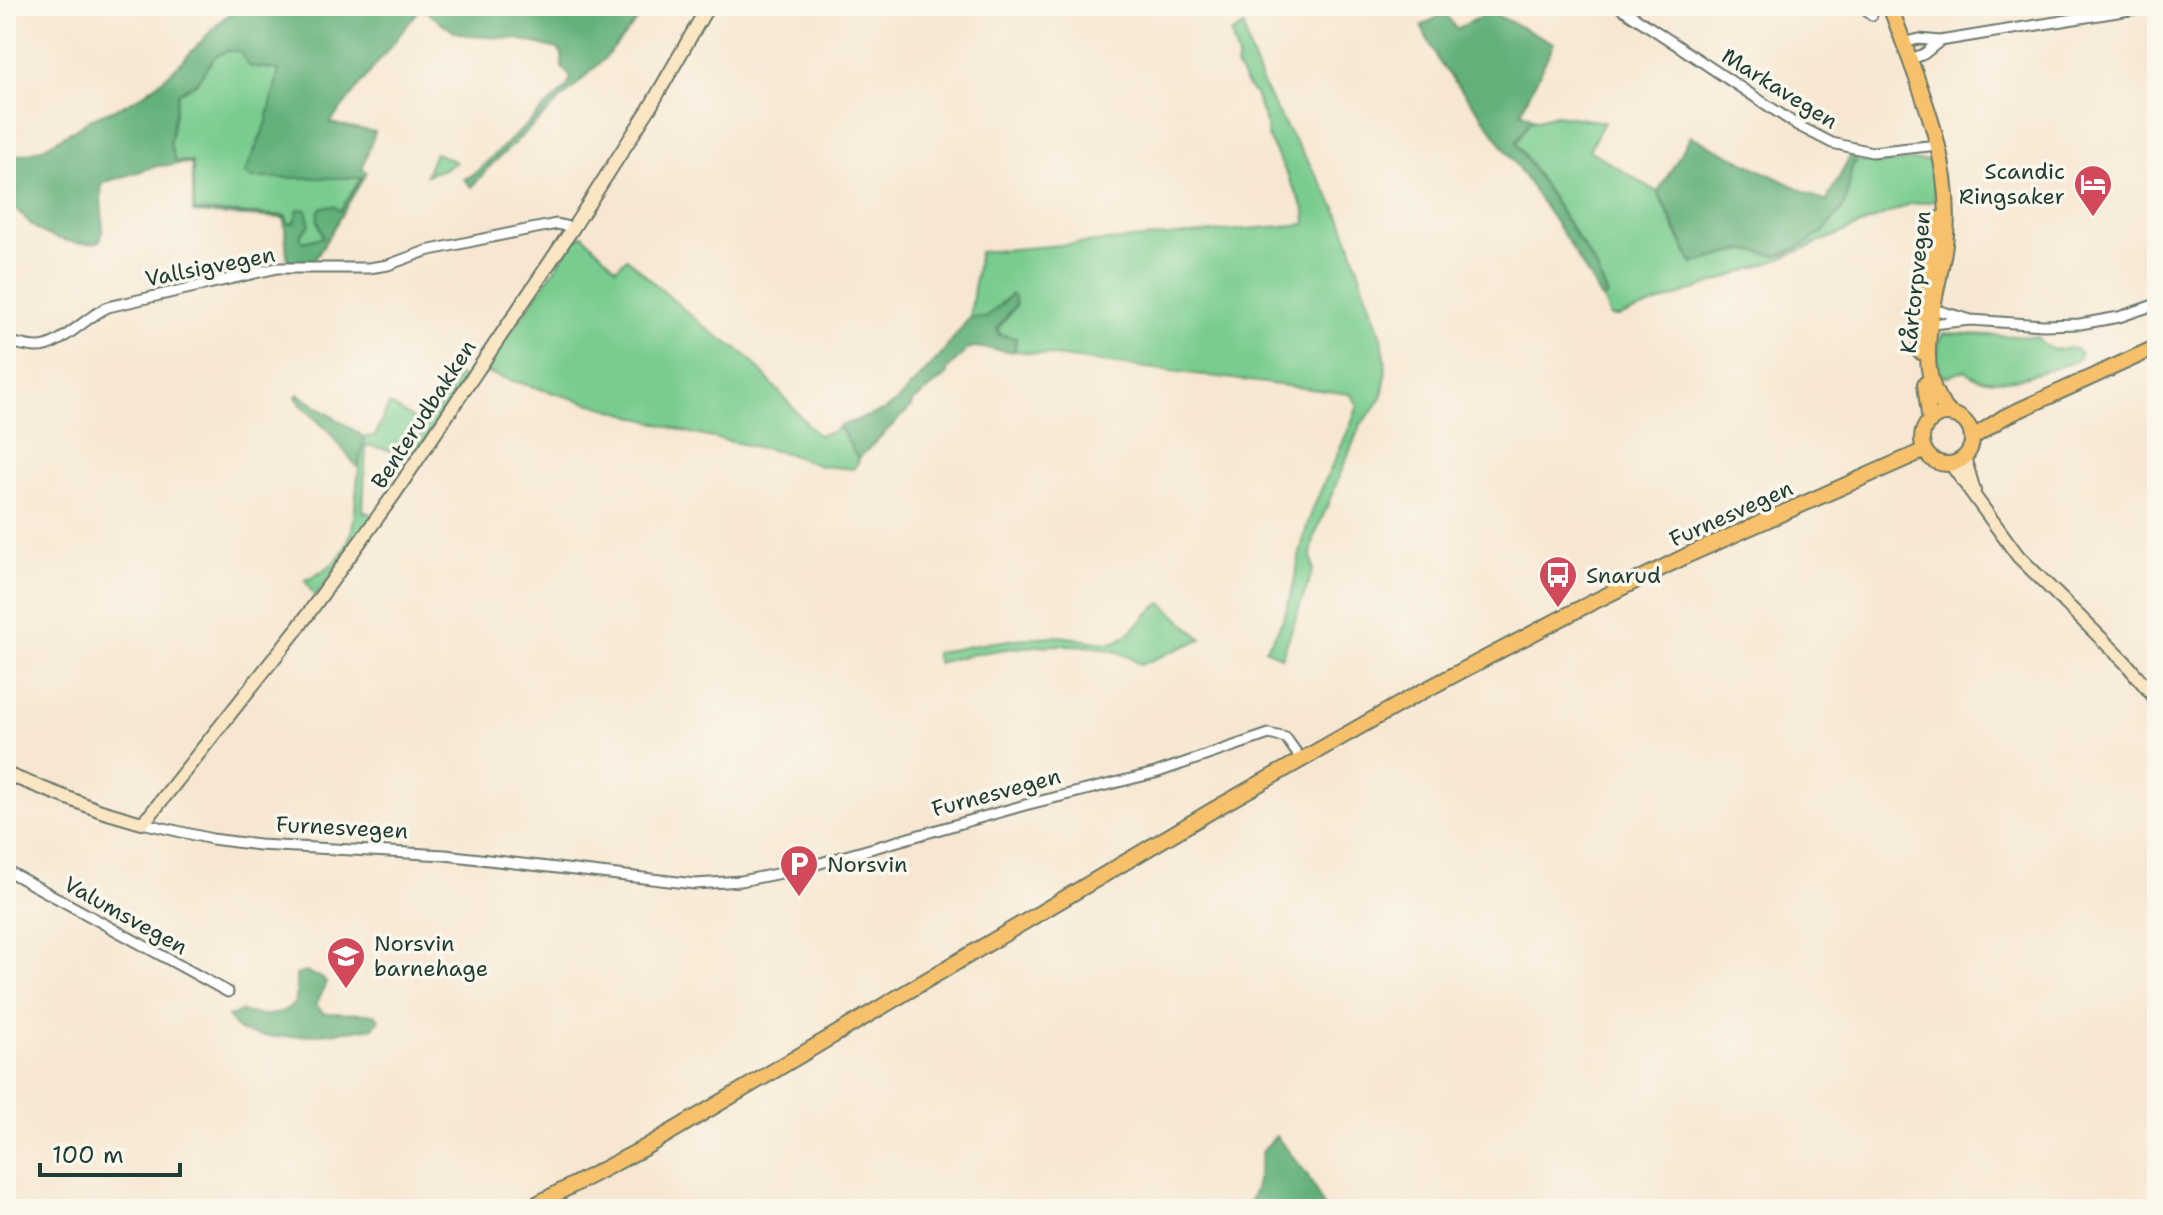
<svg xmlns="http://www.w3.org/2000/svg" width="2163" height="1215" viewBox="0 0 2163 1215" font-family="'Shantell Sans',sans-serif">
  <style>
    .green { fill: #79cc8f; stroke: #4c8462; stroke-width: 2 }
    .forest { fill: #62b07a; stroke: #407657; stroke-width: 2; fill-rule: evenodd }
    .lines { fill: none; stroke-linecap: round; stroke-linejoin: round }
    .street-casing { stroke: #6b786b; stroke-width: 13 }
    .secondary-casing { stroke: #6b786b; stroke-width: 16 }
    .primary-casing { stroke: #6b786b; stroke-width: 18 }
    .street { stroke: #fff; stroke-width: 9 }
    .secondary { stroke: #fbe6c4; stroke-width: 12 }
    .primary { stroke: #f6c16b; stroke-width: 14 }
    .labels { text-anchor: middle; stroke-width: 7; stroke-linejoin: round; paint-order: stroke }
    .street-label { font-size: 22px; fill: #1f3d34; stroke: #fbf7ec }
    .poi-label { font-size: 22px; fill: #1f3d34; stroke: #fbf7ec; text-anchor: start }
  </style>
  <rect width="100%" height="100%" fill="#fbf7ec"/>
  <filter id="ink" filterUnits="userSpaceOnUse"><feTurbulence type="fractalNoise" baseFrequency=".0125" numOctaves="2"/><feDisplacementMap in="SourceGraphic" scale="16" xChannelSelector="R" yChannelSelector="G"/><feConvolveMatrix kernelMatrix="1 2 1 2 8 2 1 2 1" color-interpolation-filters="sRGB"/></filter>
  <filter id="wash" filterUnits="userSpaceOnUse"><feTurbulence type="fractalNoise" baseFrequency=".006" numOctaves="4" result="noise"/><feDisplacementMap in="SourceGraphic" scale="32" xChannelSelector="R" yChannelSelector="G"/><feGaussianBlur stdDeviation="1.8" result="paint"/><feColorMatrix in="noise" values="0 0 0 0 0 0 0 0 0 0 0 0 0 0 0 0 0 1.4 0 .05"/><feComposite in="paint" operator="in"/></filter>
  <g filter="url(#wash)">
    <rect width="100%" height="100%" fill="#f7e7d2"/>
    <!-- green -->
    <path class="green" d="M1244 26C1256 93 1298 142 1331 199 1348 230 1358 269 1369 302 1380 332 1391 360 1383 391 1379 407 1369 413 1360 426L1315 535 1311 554 1313 570 1282 657 1265 649C1297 612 1294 558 1311 514 1325 477 1345 443 1358 405L1350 394 1015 351 1016 338 1000 334 998 329 1016 306 1015 297 1011 294 986 318 970 317 979 252 1306 224 1305 210 1267 135V127L1255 94C1245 88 1243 75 1236 66L1238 58 1231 34Z
      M228 51H240L249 66 279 70 267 122 245 173 251 178 362 177 340 212 317 218 323 237 302 242 294 223 287 224 286 216 194 211 192 162 175 161 170 143 178 93 196 83 215 56Z
      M1556 115 1604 122 1589 150 1657 192 1692 264 1745 250 1777 256 1787 254 1823 233 1842 210 1847 197 1852 166 1858 161 1881 163 1929 160 1932 163 1935 201 1910 204 1785 257 1619 317H1610L1603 299 1608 296 1596 266 1517 143 1529 122Z
      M435 153 456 162 447 168 426 175Z
      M583 235 616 268 627 258C655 284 682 310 713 333 725 342 738 348 749 358L817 435 832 432 839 427 859 461 853 469 820 466 786 453 694 434 486 373 498 351 576 238Z
      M1945 333 2037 337C2057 363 2063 339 2081 353L2077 361C2048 369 1990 395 1965 370L1947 377 1939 374C1938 360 1934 344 1945 333Z
      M459 375 464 379 415 456 366 445 363 511 375 516 315 597 305 580C361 558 352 518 359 469 360 458 363 448 365 437L375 436 389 404 420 423 432 416Z
      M1162 603 1202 639 1140 665C1103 630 983 649 938 663L935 653C973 645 1014 638 1053 636 1072 635 1095 645 1114 642 1131 638 1146 611 1162 603Z"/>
    <!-- forest -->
    <path class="forest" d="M289 6H650L604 59 491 165 472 187 464 179 474 174 567 87 571 77 562 68V54L558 49 518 39 469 36 455 32 421 8 330 123 375 132 362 169 367 172 311 266 288 267 284 218 193 213V170L190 163 157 166 102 183C98 202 107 224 100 241 84 247 48 239 34 227 24 218 19 209 6 202V156C40 156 61 137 89 120 103 112 120 109 134 100 170 79 195 46 225 17L237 11ZM228 51H240L249 66 279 70 267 122 245 173 251 178H361L340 211 334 206 322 207C313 216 321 225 323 237L303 242 300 236 310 224 306 210 298 209 294 223 288 224 286 216 194 211 192 162 175 161 170 143 178 93 196 83 215 56Z
      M1490 12 1554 43 1521 112 1534 119 1529 122 1516 143 1596 267 1607 296 1602 299 1569 243 1534 191 1480 113 1439 62 1421 26 1445 13 1456 29Z
      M1691 136 1826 202 1852 153 1857 157 1852 166 1847 196 1841 210 1822 233 1799 247 1778 255 1745 249 1693 263 1658 192Z
      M1011 295 1014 297 1015 305 997 329 999 335 1016 338 1014 352 973 347 968 349 947 370V375L912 403 911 407 858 459 840 426 885 410 897 401 938 358 970 317 986 318Z
      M298 394 364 437 358 468 328 431 299 403 296 397Z
      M305 972 322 978 326 983 316 1005 323 1013 375 1014 379 1019 373 1028C338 1031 272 1044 241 1031 235 1028 232 1023 228 1017L241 1011C263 1017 278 1018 296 1002V975Z
      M1276 1136 1307 1174 1325 1209H1247L1256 1186 1263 1150Z"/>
  </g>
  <g filter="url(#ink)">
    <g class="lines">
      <!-- street casing -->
      <g class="street-casing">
        <path id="street" d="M1618 6 1797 125 1832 143 1872 152 1938 145
          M1860 6 1872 15
          M1903 43 1919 39 1940 41 2154 6
          M1909 60 1924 54 1940 41
          M1933 309 1971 320
          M1931 324 1971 320 2043 325 2080 324 2119 317 2157 304
          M6 341C16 343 27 347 37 347 59 348 85 317 108 307L277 268H369L388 265 426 251 526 230 557 224 573 228
          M142 823 212 839 259 845 445 855 695 884 741 881 796 870 1025 805 1155 773 1269 734 1286 738 1301 759
          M6 870 228 992"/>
      </g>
      <!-- secondary casing -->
      <g class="secondary-casing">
        <path id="secondary" d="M1964 457 1974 491
          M1951 464 2018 556 2125 662 2157 700
          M6 774 101 811 142 823 150 815 298 628 395 493 573 228 649 109 708 6"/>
      </g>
      <!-- primary casing -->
      <g class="primary-casing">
        <path id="primary" d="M1890 6C1916 79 1953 156 1946 235 1942 289 1904 373 1952 415
          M1920 352 1921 315 1939 219
          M1925 384 1930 422
          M1922 439a25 25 0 1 1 50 0a25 25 0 1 1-50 0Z
          M1972 438 2004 417 2157 347
          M527 1209 644 1148 1213 810 1412 697 1579 609 1688 555 1925 450"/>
      </g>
      <!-- street -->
      <use href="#street" class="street"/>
      <!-- secondary -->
      <use href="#secondary" class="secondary"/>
      <!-- primary -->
      <use href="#primary" class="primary"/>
    </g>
  </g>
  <!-- icons -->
  <defs>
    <g id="hotel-pin" transform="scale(2)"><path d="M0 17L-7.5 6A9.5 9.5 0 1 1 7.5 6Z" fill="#d1495b" stroke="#fbf7ec"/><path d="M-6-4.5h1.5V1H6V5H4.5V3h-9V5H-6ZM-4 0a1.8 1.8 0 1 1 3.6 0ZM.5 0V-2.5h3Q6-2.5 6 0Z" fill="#fff"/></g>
    <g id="bus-pin" transform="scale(2)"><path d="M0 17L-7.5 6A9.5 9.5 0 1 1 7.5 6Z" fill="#d1495b" stroke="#fbf7ec"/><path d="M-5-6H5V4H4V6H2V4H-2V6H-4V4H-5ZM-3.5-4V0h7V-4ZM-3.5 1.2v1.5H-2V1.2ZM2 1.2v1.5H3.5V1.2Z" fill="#fff"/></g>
    <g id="parking-pin" transform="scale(2)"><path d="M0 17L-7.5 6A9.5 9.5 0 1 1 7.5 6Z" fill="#d1495b" stroke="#fbf7ec"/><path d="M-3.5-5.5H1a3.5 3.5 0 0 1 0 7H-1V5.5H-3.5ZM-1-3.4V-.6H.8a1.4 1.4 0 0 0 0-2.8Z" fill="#fff"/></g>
    <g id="school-pin" transform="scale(2)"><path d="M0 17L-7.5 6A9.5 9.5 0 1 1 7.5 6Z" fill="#d1495b" stroke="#fbf7ec"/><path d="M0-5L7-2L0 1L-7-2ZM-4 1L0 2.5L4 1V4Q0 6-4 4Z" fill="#fff"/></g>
  </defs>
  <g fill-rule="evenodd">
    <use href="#hotel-pin" x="2093" y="184"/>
    <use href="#bus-pin" x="1558" y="575"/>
    <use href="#parking-pin" x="799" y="864"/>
    <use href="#school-pin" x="346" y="956"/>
  </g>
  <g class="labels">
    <!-- street labels -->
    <g class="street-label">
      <text transform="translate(1780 88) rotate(32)" y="8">Markavegen</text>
      <text transform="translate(210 266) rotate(-11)" y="8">Vallsigvegen</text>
      <text transform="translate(1915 282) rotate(-84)" y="8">Kårtorpvegen</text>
      <text transform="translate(423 414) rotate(-57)" y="8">Benterudbakken</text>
      <text transform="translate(1731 513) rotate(-24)" y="8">Furnesvegen</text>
      <text transform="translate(996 792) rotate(-15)" y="8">Furnesvegen</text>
      <text transform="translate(342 827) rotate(3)" y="8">Furnesvegen</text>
      <text transform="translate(126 915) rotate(29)" y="8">Valumsvegen</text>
    </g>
    <!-- poi labels -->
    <g class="poi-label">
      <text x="2065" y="179" text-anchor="end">Scandic<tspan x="2065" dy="25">Ringsaker</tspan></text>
      <text x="1586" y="583">Snarud</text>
      <text x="827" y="872">Norsvin</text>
      <text x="374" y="951">Norsvin<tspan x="374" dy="25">barnehage</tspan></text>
    </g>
  </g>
  <!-- margin -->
  <rect width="2163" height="1215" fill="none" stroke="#fbf7ec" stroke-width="32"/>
  <!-- scale -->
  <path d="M40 1163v12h140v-12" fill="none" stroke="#1f3d34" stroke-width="4"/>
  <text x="52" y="1163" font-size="24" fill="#1f3d34" stroke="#fbf7ec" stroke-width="6" paint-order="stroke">100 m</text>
</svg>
